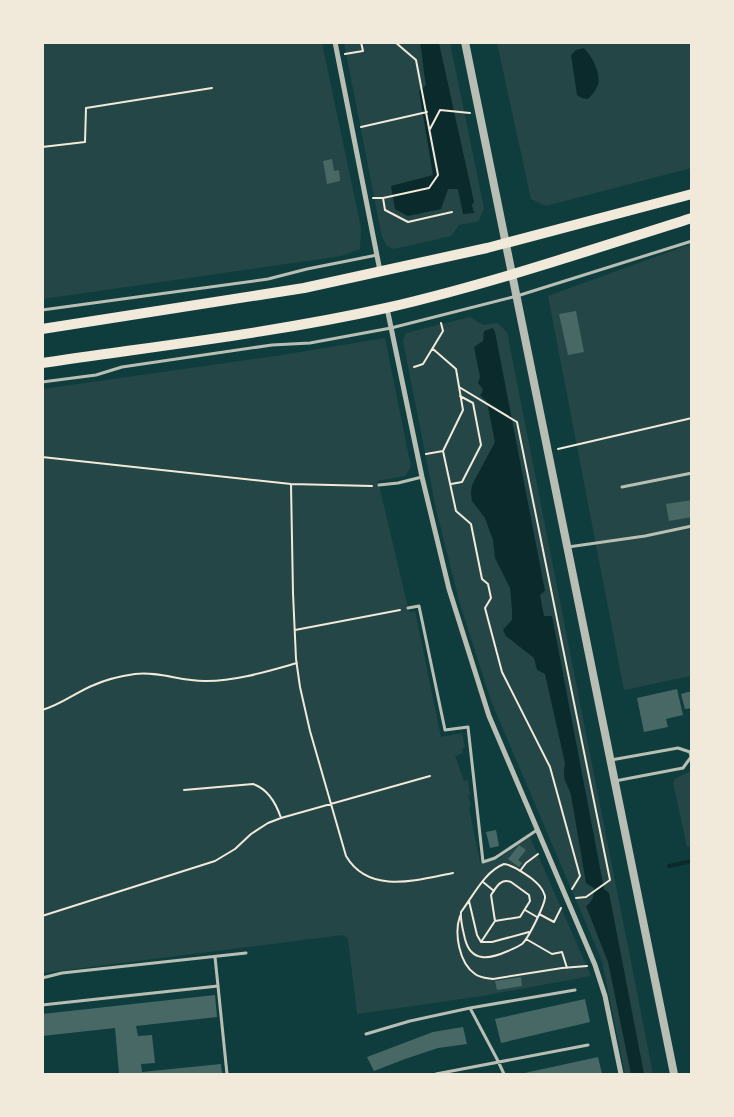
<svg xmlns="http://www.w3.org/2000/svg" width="734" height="1117" viewBox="0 0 734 1117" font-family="Raleway,sans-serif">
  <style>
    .green { fill: #244646 }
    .water { fill: #0a2a2b }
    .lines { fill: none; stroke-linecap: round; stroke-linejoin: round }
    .stream { stroke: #0a2a2b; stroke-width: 4 }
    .building { fill: #486865 }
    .path { stroke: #f1e9da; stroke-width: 2 }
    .service { stroke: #b8beb3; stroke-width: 3 }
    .minor { stroke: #b8beb3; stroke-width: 5 }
    .tertiary { stroke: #b8beb3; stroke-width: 8 }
    .primary { stroke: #f1e9da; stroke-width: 10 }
  </style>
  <rect width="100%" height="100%" fill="#0f3d3e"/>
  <!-- green -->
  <path class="green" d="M42 43H322L361 228 360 249 341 256 43 299Z
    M344 43H450L484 208 479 221 459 225 451 236 394 249 387 246 382 237Z
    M497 43H691V168L546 206 531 199Z
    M691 244V676L624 690 548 296Z
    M470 317 483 325 497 323 507 332 653 1074H625L602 961 491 701 460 604 436 509 403 341 406 333Z
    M385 338 411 467 405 476 378 481 409 612 415 611 441 737 462 733 465 748H462L463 753 455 756 464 781 468 780 470 795H468L471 806 469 808 480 863 498 859 530 837 591 976 482 996 357 1014 348 939 343 935 43 973 42 389 276 356Z
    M691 771V846L687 847 673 782 676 778Z"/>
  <!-- water -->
  <path class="water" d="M420 43H439L474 202 472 205 474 213 463 214 458 189H448L441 209 408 216 395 209 391 186 433 175 419 91 426 85C423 71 423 57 420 43Z
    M584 48C592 56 601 73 598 85 596 90 592 95 588 99L582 98 577 95 571 55 576 50Z
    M493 328 495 332 545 591 540 595 544 616H552L604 889 609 893 644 1074H631L608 962 586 906C593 901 594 897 594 888L586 883 571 795C566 779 562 783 565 763L545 674 537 670 534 658 506 636 503 630 512 620V609L510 588 495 558 493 540 485 518 472 501 471 493 472 485 495 442 487 402 480 395 482 393 483 389 478 383 480 377 474 347 483 341 484 331Z"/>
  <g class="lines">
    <!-- stream -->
    <path class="stream" d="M669 866 692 861"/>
  </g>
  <!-- building -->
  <path class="building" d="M332 159 334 171 339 170 340 181 327 184 323 161Z
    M576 311 584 352 568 355 559 314Z
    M692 500V517L669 521 666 504Z
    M677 689 683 715 666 719 668 727 644 732 637 698Z
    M692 691V708L685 709 681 694Z
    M496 830 499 846 490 848 486 832Z
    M519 845 526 850 518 860 522 863 519 867 508 859Z
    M521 977 522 986 497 990 495 981Z
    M215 995 217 1017 136 1026 138 1036 152 1035 155 1063 141 1064 142 1072 221 1064 222 1074H116L119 1073 115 1028 42 1036V1014Z
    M585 999 590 1022 501 1043 495 1019Z
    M463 1027 467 1044 438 1048 405 1059 374 1071 367 1057 433 1032Z
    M598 1057 602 1074H520Z"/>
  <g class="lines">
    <!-- path -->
    <path class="path" d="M345 54 363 51 361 42
      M361 127 427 112
      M430 129 440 110 470 113
      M42 147 85 142 86 108 212 88
      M373 198H383L429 188 438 175 416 60 395 42
      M383 198 385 210 408 222 452 212
      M414 367 423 364 443 331 441 323
      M459 387 517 422 610 880 586 897 576 898
      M558 449 692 418
      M443 451 456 511 471 524 482 579 488 584 491 598 485 608 502 672 550 767 580 876 572 889
      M426 454 443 451 463 410 456 369 433 349
      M42 457 291 484 372 486
      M291 484 293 593 296 659 300 687 310 731 346 856C369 895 417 880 453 873
      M451 484 462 482 481 445 473 403 460 396
      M295 630 400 610
      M42 710C61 705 76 692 94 685 107 679 121 676 135 674 160 671 182 682 207 681 237 681 268 671 297 663
      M184 790 253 784C268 789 276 803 281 818
      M504 864C514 865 523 873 531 878 537 883 543 888 545 896 546 903 528 939 522 944 518 947 512 949 508 951 490 959 471 963 465 939 463 930 460 920 461 912 473 896 485 871 504 864Z
      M520 871 526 863 538 854
      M483 882 494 891
      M469 901 477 935 481 942H492L529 932
      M525 910 537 917
      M539 914 554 922 561 908
      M42 916 215 861 235 849 251 834 268 823 281 818 430 776
      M460 916C454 933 459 963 475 974 480 978 487 978 493 979L562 968 587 966
      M526 939 552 954 562 952 567 968
      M481 942 495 921 491 895C496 888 500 878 511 882L529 895 530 901 520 917 495 921"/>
    <!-- service -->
    <path class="service" d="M42 310 268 279 307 269 377 255
      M42 382 96 375 122 367 272 345 310 343 391 328 517 296 692 241
      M379 485 398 483 422 477
      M622 487 692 473
      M568 547 645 536 692 526
      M408 608 419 606 445 730 468 727 483 862 495 858 537 830
      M611 760 678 748 690 752 691 757 683 768 615 781
      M215 957 218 986
      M42 978 62 973 246 953
      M42 1005 218 986 227 1074
      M470 1008 497 1059 504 1074
      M366 1034 410 1021 470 1008 575 990
      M436 1074 588 1045"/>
    <!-- minor -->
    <path class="minor" d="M335 42 380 271
      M387 308 422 477 449 589 489 716 595 965 605 996 621 1074"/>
    <!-- tertiary -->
    <path class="tertiary" d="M465 42 674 1074"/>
    <!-- primary -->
    <path class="primary" d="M42 329 304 288 487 248 692 194
      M42 363C157 346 273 333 386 308 490 284 590 250 692 218"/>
  </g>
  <!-- border -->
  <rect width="734" height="1117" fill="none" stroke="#f1e9da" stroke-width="88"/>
</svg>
